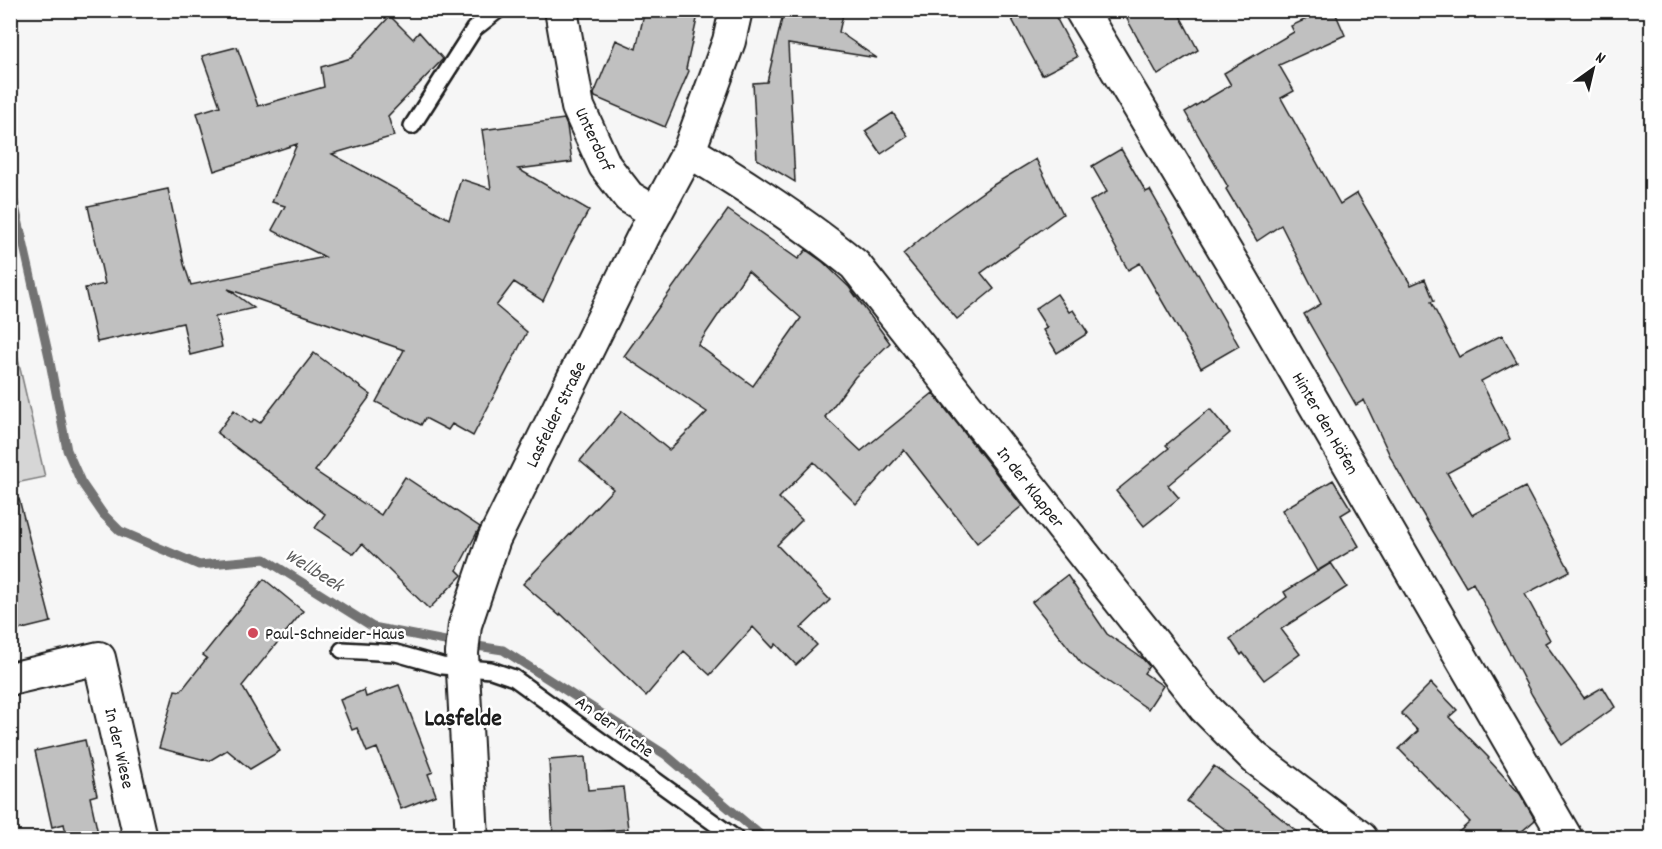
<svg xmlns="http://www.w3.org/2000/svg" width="1662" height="849" viewBox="0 0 1662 849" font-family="Dekko,sans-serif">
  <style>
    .green { fill: #d6d6d6; stroke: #797979; stroke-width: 1.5 }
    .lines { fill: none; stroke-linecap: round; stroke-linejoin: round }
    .stream { stroke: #727272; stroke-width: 9 }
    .building { fill: #c0c0c0; stroke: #1c1c1c; stroke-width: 1.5; fill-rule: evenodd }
    .service-casing { stroke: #1c1c1c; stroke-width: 20 }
    .minor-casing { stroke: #1c1c1c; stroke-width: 36 }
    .service { stroke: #fff; stroke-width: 15 }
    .minor { stroke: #fff; stroke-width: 32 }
    .poi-dot { fill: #d1495b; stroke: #fff; stroke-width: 2 }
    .labels { text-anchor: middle; stroke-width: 5; stroke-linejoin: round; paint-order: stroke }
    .street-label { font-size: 18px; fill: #1c1c1c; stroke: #fff }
    .poi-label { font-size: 18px; fill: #1c1c1c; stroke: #fff; text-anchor: start }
    .water-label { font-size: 20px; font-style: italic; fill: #5d5d5d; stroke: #fff }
    .district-label { font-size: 24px; font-weight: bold; fill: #1c1c1c; stroke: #fff }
  </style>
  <rect width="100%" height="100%" fill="#f6f6f6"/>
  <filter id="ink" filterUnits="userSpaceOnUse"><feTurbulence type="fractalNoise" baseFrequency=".0167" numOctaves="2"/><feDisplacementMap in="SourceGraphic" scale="12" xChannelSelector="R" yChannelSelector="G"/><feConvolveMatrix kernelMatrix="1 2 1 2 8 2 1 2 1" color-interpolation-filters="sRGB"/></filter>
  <g filter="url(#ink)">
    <!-- green -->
    <path class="green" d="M10 325 45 477 11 484H10Z"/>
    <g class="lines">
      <!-- stream -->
      <path class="stream" d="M10 184 49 357 67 450 81 482 103 514 120 531 199 565 265 559 373 627 445 641 503 650 666 755 764 838"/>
    </g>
    <!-- building -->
    <path class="building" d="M645 10H699L686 69 689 71 665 127 595 97 594 94 616 40 636 49Z
      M784 10H844L839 32 877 58 788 44 795 182 757 159 753 83 767 82Z
      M1007 10H1052L1077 57 1042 75Z
      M1122 10H1177L1198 50 1158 75Z
      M1326 10H1334L1345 35 1279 65 1294 91 1281 98 1340 204 1357 193 1411 285 1425 279 1434 301 1431 302 1459 357 1502 335 1517 362 1481 381 1510 439 1447 473 1472 515 1525 487 1570 571 1525 594 1550 640 1545 643 1584 698 1603 687 1615 707 1562 745 1532 695 1473 583 1466 587 1418 506 1392 460 1364 400 1356 405 1304 314 1321 304 1281 225 1257 241 1226 189 1228 187 1185 112 1231 85 1224 73 1294 32 1291 26Z
      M390 16 413 39 419 32 443 59 388 116 394 136 332 154 449 219 461 179 491 189 482 130 564 119 567 126 572 162 518 169 589 210 569 246 543 301 514 282 496 306 527 332 473 436 452 424 448 430 425 418 421 425 376 402 404 350 228 289 254 308 215 317 222 347 190 355 183 323 97 342 85 288 105 284 88 206 168 189 184 264 191 285 325 257 272 230 285 206 272 202 297 144 214 171 197 113 220 106 202 56 237 47 258 106 324 87 321 67 351 58Z
      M893 113 908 136 881 154 865 131Z
      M1121 149 1146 192 1150 190 1239 346 1201 368 1140 263 1128 270 1090 201 1107 192 1092 166Z
      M1036 159 1063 214 981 273 994 289 957 319 903 254 942 221 990 187Z
      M728 210 798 259 806 250 823 262 849 287 890 343 855 377 825 417 861 451 933 393 1022 506 977 543 904 450 856 504 814 462 779 498 802 520 777 545 830 600 801 628 817 645 796 665 776 644 773 648 753 627 710 675 684 651 646 696 561 614 560 616 523 584 613 489 580 461 622 411 669 450 707 412 624 356ZM748 271 801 318 753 386 698 345Z
      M1057 294 1069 312 1073 310 1088 333 1057 353 1043 330 1047 328 1035 309Z
      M314 353 371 395 315 471 381 515 405 477 480 527 457 570 462 575 429 609 362 544 354 554 315 528 325 514 217 433 234 410 251 423 254 419 260 423Z
      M1210 409 1230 433 1168 485 1179 498 1144 526 1116 491 1169 448 1166 445Z
      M1333 480 1351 509 1341 515 1359 546 1317 571 1282 510Z
      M19 499 51 622 14 631 10 618V500Z
      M1331 563 1347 587 1281 629 1300 654 1264 680 1243 653 1241 655 1230 639 1287 597 1284 592Z
      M1067 575 1107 634 1142 658 1149 666 1144 673 1163 686 1148 709 1081 663 1032 602Z
      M264 579 303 611 242 686 280 751 250 769 227 750 209 761 159 748 175 690 181 691 207 658 203 655Z
      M1431 683 1457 710 1449 717 1489 758 1488 759 1520 794 1535 820 1514 838H1452L1470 822 1399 749 1418 731 1401 713Z
      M399 685 433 772 428 774 436 795 401 809 377 748 367 752 357 728 352 730 340 700 364 690 366 697Z
      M85 740 97 795 90 797 99 838H67L64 824 52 827 35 751Z
      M585 757 588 790 623 787 628 829 553 836 549 760Z
      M1214 766 1262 803 1305 838H1237L1187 801Z"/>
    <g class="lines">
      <!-- service casing -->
      <g class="service-casing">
        <path id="service" d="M412 126 474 29 498 10
          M342 650 396 653 442 666 491 670 514 678 735 838"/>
      </g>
      <!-- minor casing -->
      <g class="minor-casing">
        <path id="minor" d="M561 10 578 107 605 166 629 197 656 213
          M1081 10 1239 274 1566 838
          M689 151C747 186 803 222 855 265L1205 708 1255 758 1361 838
          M10 679 99 658 140 838
          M472 838 462 653 465 625 494 539 644 235 689 151 729 41 736 10"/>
      </g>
      <!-- service -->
      <use href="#service" class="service"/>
      <!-- minor -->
      <use href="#minor" class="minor"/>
    </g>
  </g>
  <!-- markers -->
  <circle class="poi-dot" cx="253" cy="633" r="6"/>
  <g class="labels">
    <!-- street labels -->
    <g class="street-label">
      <text transform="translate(595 139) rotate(65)" y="6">Unterdorf</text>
      <text transform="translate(555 414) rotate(-64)" y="6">Lasfelder Straße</text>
      <text transform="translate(1326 423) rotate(60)" y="6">Hinter den Höfen</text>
      <text transform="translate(1031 487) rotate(52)" y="6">In der Klapper</text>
      <text transform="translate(615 726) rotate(36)" y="6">An der Kirche</text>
      <text transform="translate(120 748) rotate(77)" y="6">In der Wiese</text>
    </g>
    <!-- poi labels -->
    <g class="poi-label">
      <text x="265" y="639">Paul-Schneider-Haus</text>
    </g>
    <!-- water labels -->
    <g class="water-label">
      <text transform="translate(315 569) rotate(32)" y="7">Wellbeek</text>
    </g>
    <!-- district labels -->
    <g class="district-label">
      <text x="463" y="725">Lasfelde</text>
    </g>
  </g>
  <!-- margin -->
  <rect width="1662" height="849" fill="none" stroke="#fff" stroke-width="36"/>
  <rect x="18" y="18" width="1626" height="813" fill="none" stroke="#1c1c1c" stroke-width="2" filter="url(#ink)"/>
  <!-- north arrow -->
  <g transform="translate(1593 69) rotate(34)" stroke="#ffffff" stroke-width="4.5" paint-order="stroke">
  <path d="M0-4.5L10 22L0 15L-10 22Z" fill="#1c1c1c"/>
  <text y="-9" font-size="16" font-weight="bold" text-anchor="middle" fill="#1c1c1c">N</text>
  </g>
</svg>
